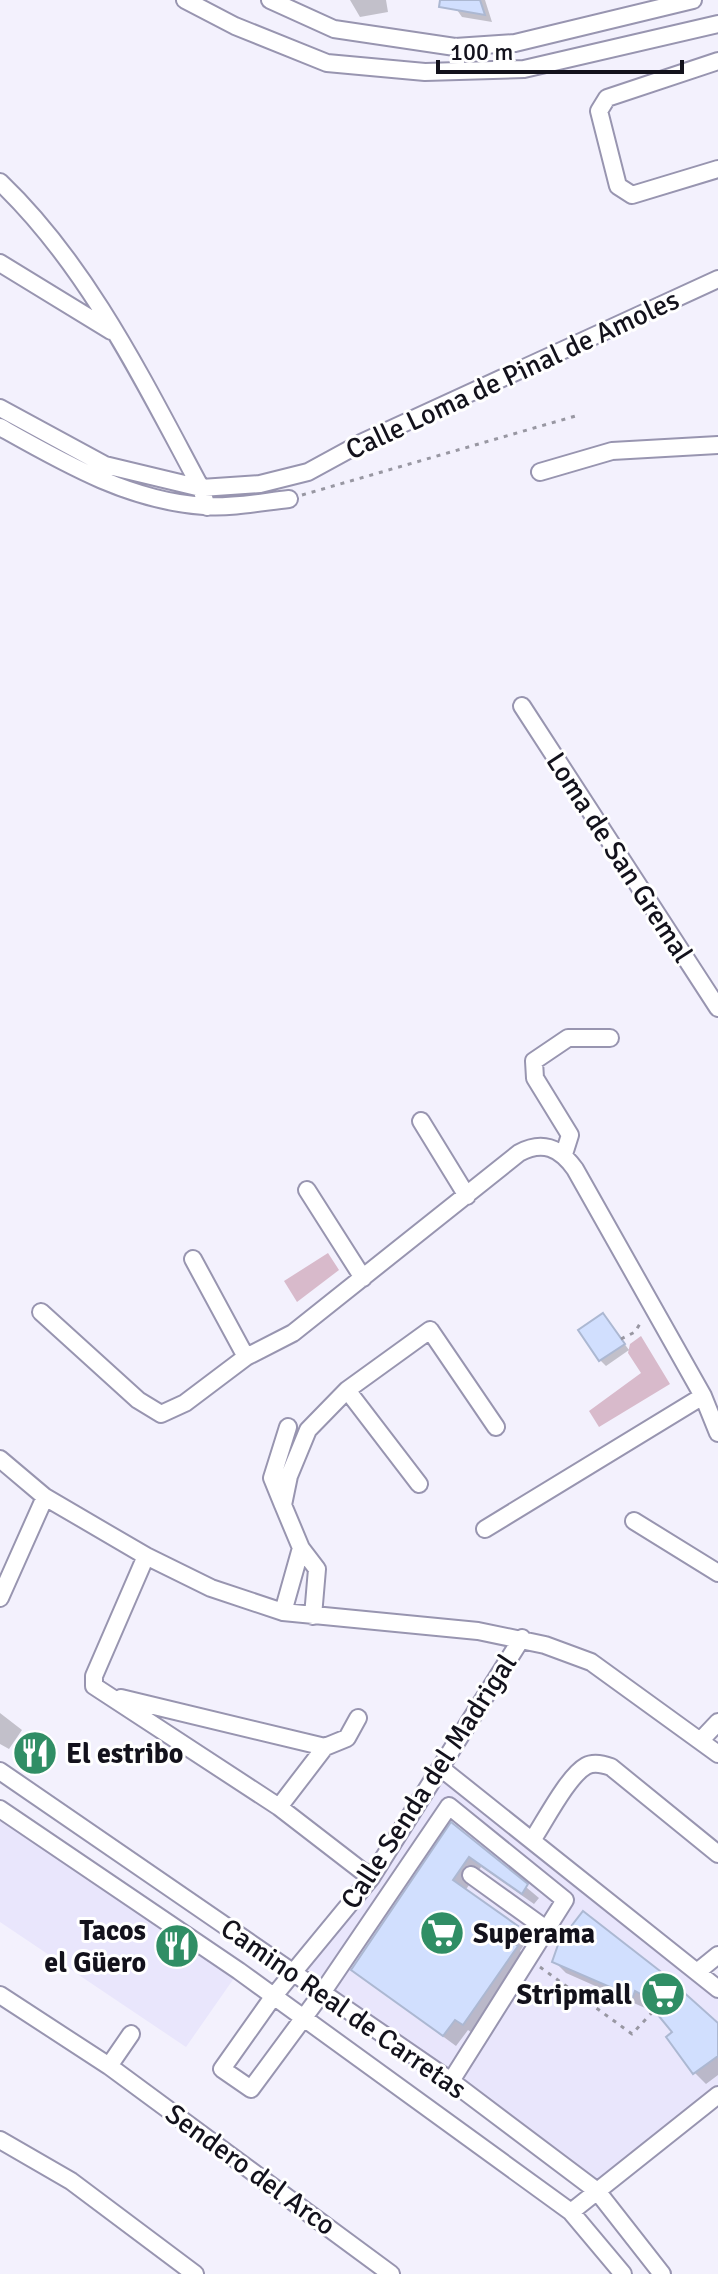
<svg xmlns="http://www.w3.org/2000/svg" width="718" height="2274" viewBox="0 0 718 2274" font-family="Signika,sans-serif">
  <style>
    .built { fill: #e9e6fc }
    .green { fill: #d8bacb }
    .shadow { fill: #0003 }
    .building { fill: #d1dffe; stroke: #acb8d2; stroke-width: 2 }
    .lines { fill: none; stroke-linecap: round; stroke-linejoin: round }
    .minor-casing { stroke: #9895b0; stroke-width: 20 }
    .path { stroke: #9897a2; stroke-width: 3; stroke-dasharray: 4 6; stroke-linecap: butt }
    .minor { stroke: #fff; stroke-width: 16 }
    .labels { text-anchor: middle; stroke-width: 6; stroke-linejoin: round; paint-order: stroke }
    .street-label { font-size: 28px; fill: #13121c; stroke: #fff }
    .poi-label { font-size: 28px; font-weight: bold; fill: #13121c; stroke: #fff; text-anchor: start }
  </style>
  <rect width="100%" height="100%" fill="#f3f1fd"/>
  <!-- built -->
  <path class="built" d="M442 1769 718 1989V2095L597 2191 293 1972Z
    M0 1809 239 1971 186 2047 0 1922Z"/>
  <!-- green -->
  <path class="green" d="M328 1253 339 1270 297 1302 284 1281Z
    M641 1336 670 1384 599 1427 589 1411 641 1373 628 1353 630 1344Z"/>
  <!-- shadow -->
  <path class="shadow" d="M350 0H386L388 12 360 17Z
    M450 0H485L492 22 462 17Z
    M603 1315 629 1350 606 1366 600 1360Z
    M0 1713 22 1730 9 1749 0 1744Z
    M452 1825 539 1898 534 1904 481 1867 465 1891 528 1939 520 1951 529 1960 475 2035 468 2030 456 2046 353 1970Z
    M561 1943 718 2026V2075L706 2084 694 2072 663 2010 648 2001 645 2008 566 1973 554 1961Z"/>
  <!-- building -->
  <path class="building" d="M440 0H480L485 15 439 7Z
    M603 1313 625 1344 599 1361 578 1330Z
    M451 1822 528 1884 522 1894 469 1857 453 1880 518 1926 508 1939 518 1946 463 2025 455 2020 443 2036 351 1970Z
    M583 1911 660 1971 718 2023V2056L693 2074 666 2037 672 2032 658 2015 662 2006 635 1991 633 1997 552 1962 559 1942Z"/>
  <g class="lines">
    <!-- minor casing -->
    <g class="minor-casing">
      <path id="minor" d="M185 0 235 26 327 63 425 72 524 69 718 24
        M270 0 334 29 455 47 515 43 693 0
        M718 61 607 98 599 111 618 186 632 195 718 169
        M0 182C88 266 144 382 201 488L207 507
        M0 263 111 331
        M0 408 105 465 201 488 260 484 308 472 363 442 718 279
        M0 427C64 463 129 501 204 506 232 508 262 502 289 499
        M540 472 612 451 718 445
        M522 706 718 1008
        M421 1121 467 1196
        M564 1154 570 1135 535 1078 534 1061 568 1038H610
        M307 1190 363 1278
        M193 1259 246 1357
        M41 1312 138 1400 161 1414 185 1403 246 1357 293 1333 519 1153C543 1140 560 1148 575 1169L703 1396 718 1433
        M347 1390 419 1484
        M0 1459 45 1497 146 1556 211 1588 283 1612 478 1631 545 1645 591 1662 718 1754
        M283 1505 272 1478 288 1427
        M634 1521 718 1573
        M485 1529 703 1396
        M146 1556 94 1676V1686L279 1807 371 1878
        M0 1598 45 1497
        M283 1612 301 1548
        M313 1616 317 1569 301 1548 283 1505 289 1476 308 1430 347 1390 430 1330 496 1427
        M121 1698 325 1747 347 1738 358 1718
        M701 1740 718 1722
        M442 1769 718 1989
        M0 1771 451 2081 597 2191 662 2274
        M279 1807 325 1747
        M0 1809 239 1971 571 2212 623 2274
        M533 1839C545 1821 568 1776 586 1766 593 1762 603 1764 611 1767L718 1854
        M471 1875 546 1929
        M697 1972 718 1955
        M0 1995 109 2066 391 2274
        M109 2066 131 2034
        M451 2081 565 1900 449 1806 322 1993 251 2089 222 2069 273 1997 371 1878 522 1638
        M0 2140 71 2181 195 2274
        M571 2212 718 2095"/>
    </g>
    <!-- path -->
    <path class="path" d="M302 495 579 415
      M621 1339 635 1332 641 1322
      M540 1967 632 2034 659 2005
      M678 1988 685 1983"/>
    <!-- minor -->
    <use href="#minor" class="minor"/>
  </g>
  <!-- icons -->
  <defs>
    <g id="restaurant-disc" transform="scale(2.3)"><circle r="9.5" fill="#308e65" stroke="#fff"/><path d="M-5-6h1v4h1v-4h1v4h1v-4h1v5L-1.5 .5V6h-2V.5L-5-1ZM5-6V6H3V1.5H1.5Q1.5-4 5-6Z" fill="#fff"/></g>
    <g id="supermarket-disc" transform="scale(2.3)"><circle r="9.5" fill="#308e65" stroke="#fff"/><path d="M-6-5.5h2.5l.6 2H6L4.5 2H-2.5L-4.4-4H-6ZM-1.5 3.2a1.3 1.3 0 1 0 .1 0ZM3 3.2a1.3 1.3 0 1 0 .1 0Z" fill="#fff"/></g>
  </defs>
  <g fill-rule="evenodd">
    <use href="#restaurant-disc" x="35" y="1753"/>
    <use href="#supermarket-disc" x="442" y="1933"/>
    <use href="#restaurant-disc" x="177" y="1946"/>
    <use href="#supermarket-disc" x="663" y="1994"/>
  </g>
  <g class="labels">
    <!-- street labels -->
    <g class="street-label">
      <text transform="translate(512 374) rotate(-25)" y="10">Calle Loma de Pinal de Amoles</text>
      <text transform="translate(620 857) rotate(57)" y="10">Loma de San Gremal</text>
      <text transform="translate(428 1781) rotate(-57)" y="10">Calle Senda del Madrigal</text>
      <text transform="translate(344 2008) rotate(35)" y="10">Camino Real de Carretas</text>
      <text transform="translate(251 2169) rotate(36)" y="10">Sendero del Arco</text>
    </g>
    <!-- poi labels -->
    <g class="poi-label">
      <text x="66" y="1763">El estribo</text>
      <text x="146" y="1940" text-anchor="end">Tacos<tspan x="146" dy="32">el Güero</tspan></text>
      <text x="473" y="1943">Superama</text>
      <text x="632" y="2004" text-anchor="end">Stripmall</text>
    </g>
  </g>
  <!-- scale -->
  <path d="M438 60v12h244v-12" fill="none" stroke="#13121c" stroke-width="4"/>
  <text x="450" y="60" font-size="24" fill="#13121c" stroke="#ffffff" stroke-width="6" paint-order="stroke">100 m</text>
</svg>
